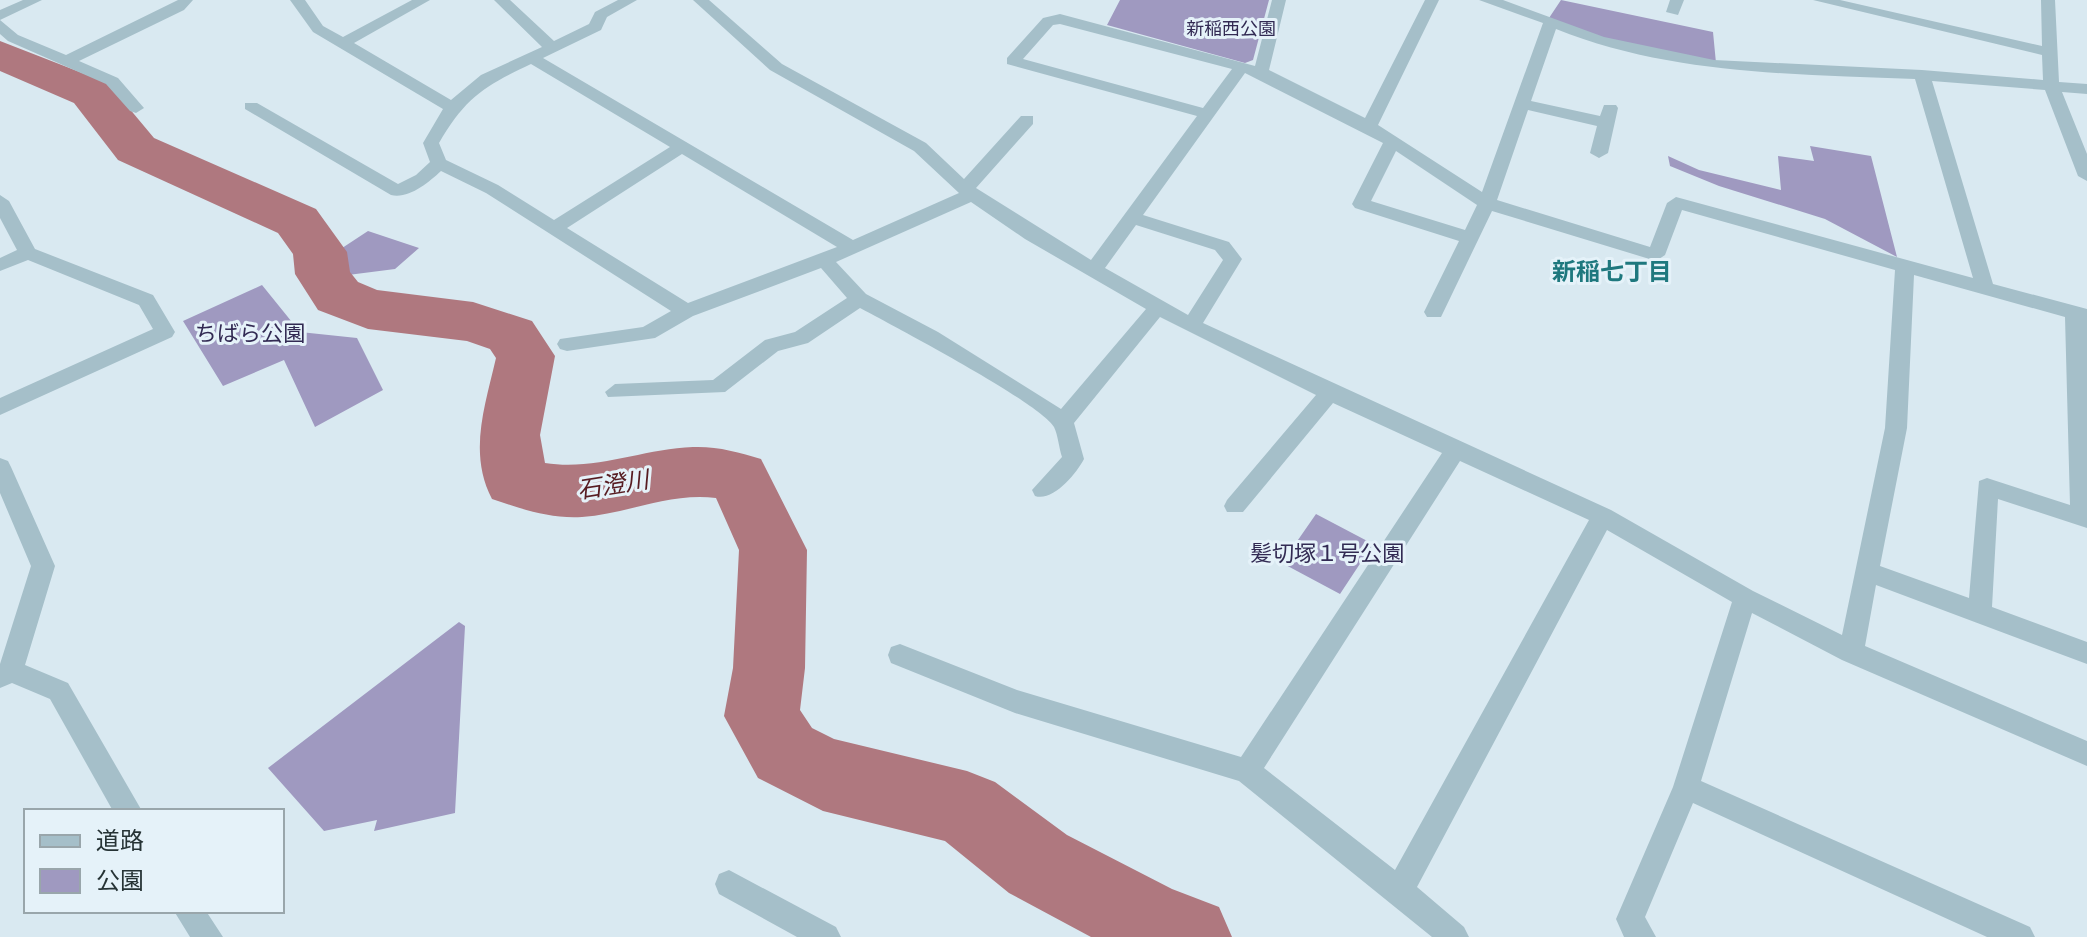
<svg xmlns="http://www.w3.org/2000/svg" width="2087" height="937" viewBox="0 0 2087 937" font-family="Helvetica,'Noto Sans JP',sans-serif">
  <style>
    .green { fill: #9f99c0 }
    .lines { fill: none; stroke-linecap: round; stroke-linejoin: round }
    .river { fill: #af787f; fill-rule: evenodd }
    .minor { fill: #a5bfc9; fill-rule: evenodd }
    .labels { text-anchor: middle; stroke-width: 6; stroke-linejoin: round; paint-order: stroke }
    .far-park-label { font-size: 18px; fill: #322a53; stroke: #e5f2f9 }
    .park-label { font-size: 22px; fill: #322a53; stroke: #e5f2f9 }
    .neighbourhood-label { font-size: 24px; font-weight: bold; fill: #1e787e; stroke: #e5f2f9 }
    .water-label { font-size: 24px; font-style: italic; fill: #571c22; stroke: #e5f2f9 }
  </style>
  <rect width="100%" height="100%" fill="#d9e9f1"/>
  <!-- green -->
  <path class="green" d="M1120 0H1269L1253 60 1245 63 1107 25Z
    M1561 0 1713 32 1716 63 1600 40 1549 18Z
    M1810 146 1871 156 1897 257 1825 219 1719 186 1670 166 1668 156 1699 170 1781 190 1778 156 1814 161Z
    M368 231 419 248 395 269 348 275 333 254Z
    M262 285 300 332 357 338 383 390 315 427 284 360 223 386 183 321Z
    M1316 514 1373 544 1340 594 1282 563Z
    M459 622 465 626 455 813 374 831 377 820 324 831 268 768Z"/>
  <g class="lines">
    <!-- river -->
    <path class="river" d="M0 41 108 83 154 138 316 209 347 252 350 272 358 282 377 290 473 302 532 321 555 356 540 435 545 463C596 471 642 449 693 447 716 446 739 452 761 459L807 550 805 668 800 710 812 728 834 739 967 771 995 782 1067 835 1172 889 1219 907 1232 937H1091L1009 893 945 841 823 811 758 778 724 716 733 668 739 550 716 498C670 492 627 514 582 517 550 519 522 509 492 499 468 453 485 406 496 358L490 349 467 341 368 329 318 310 295 274 293 254 278 233 118 160 74 103 0 71Z"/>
    <!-- minor -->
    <path class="minor" d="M23 0H42L0 20 18 35 66 55 178 0H193L184 10 79 61 118 78 144 108 136 113 130 111 106 84 8 41 0 34V10Z
      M290 0H305L323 26 343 37 412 0H430L354 43 451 100 481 75 542 47 494 0H510L554 41 589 24 595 12 618 0H637L607 17 601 30 543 58 853 240 959 193 914 151 770 70 693 0H709L782 64 926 143 964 179 1021 116H1033V124L976 188 1091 260 1197 116 1007 64V58L1043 18 1060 14 1255 66 1272 0H1286L1269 70 1365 118 1425 0H1439L1378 125 1482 192 1543 23 1479 0H1503L1604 37 1714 60 1922 70 2043 80 2042 55 1813 0H1840L2042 46 2041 0H2055L2059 82 2087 84V94L2062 92 2087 154V181L2078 176 2045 90 1932 81 1993 284 2087 309V528L1998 499 1992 607 2087 642V664L1876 585 1865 646 2087 741V766L1842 660 1752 613 1701 781 2030 927 2035 937H1987L1693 803 1645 917 1656 937H1624L1616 919 1673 787 1732 602 1607 530 1417 887 1464 927 1469 937H1432L1239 781 1015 713 891 663 888 655 891 647 900 644 1017 690 1241 757 1442 453 1333 403 1243 512H1227L1224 506 1227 500 1316 395 1160 317 1074 423 1084 459C1076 474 1053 502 1035 496L1032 490 1062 457C1059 448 1058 435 1054 427 1040 403 892 325 860 308L808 343 778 351 725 392 608 397 605 392 615 384 713 380 765 340 795 332 847 298 821 268 693 316 655 338 567 351 560 349 557 344 560 339 643 327 671 311 486 193 441 171C428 183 409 199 391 195L245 109V103H257L398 184 416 175 430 162 423 143 443 109 313 32ZM1060 24 1232 69 1203 108 1023 59 1053 25ZM1556 29C1671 75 1794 74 1915 79L1973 278 1676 197 1667 203 1650 247 1497 200 1528 110 1597 126 1590 153 1599 158 1608 153 1618 108 1616 105H1604L1600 116 1531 101ZM531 64 670 147 554 220 498 185 446 160 439 143C465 98 484 86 531 64ZM1245 73 1383 143 1352 204 1355 208 1459 241 1424 312 1427 317H1441L1492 211 1656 261 1665 255 1682 210 1895 270 1885 428 1842 635 1753 591 1611 510 1203 323 1242 259 1229 242 1143 215ZM1396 151 1477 205 1465 230 1371 201ZM682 154 837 247 688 303 567 228ZM971 202 1025 239 1146 309 1061 409 938 332 866 294 836 262ZM1136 225 1215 250 1223 260 1188 315 1105 268ZM1914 275 2065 317 2070 505 1987 478 1979 481 1969 598 1880 566 1907 428ZM1460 461 1589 520 1395 870 1264 768Z
      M1670 0H1684L1678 15 1666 12Z
      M0 195 9 201 35 249 153 295 175 332 172 337 0 415V398L153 329 139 305 28 260 0 271V258L17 250 0 218Z
      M0 458 8 461 11 467 55 566 25 665 68 683 142 811H113L50 699 12 683 0 688V664L31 566 0 493Z
      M729 870 836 927 841 937H797L719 894 715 884 719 874Z
      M174 911H206L223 937H190Z"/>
  </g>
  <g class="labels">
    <!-- far-park labels -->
    <g class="far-park-label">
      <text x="1231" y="35">新稲西公園</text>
    </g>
    <!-- park labels -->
    <g class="park-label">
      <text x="250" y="341">ちばら公園</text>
      <text x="1327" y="561">髪切塚１号公園</text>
    </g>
    <!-- neighbourhood labels -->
    <g class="neighbourhood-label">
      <text x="1612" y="280">新稲七丁目</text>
    </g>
    <!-- water labels -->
    <g class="water-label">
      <text transform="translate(613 485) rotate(-9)" y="8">石澄川</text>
    </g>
  </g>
  <!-- legend -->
  <rect x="24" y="809" width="260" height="104" fill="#e5f2f9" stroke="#99a6ab" stroke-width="2"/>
  <rect x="40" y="835" width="40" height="12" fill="#a5bfc9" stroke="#99a6ab" stroke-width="2"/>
  <text x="96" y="849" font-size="24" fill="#263335">道路</text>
  <rect x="40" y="869" width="40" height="24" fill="#9f99c0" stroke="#99a6ab" stroke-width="2"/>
  <text x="96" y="889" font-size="24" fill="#263335">公園</text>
</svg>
